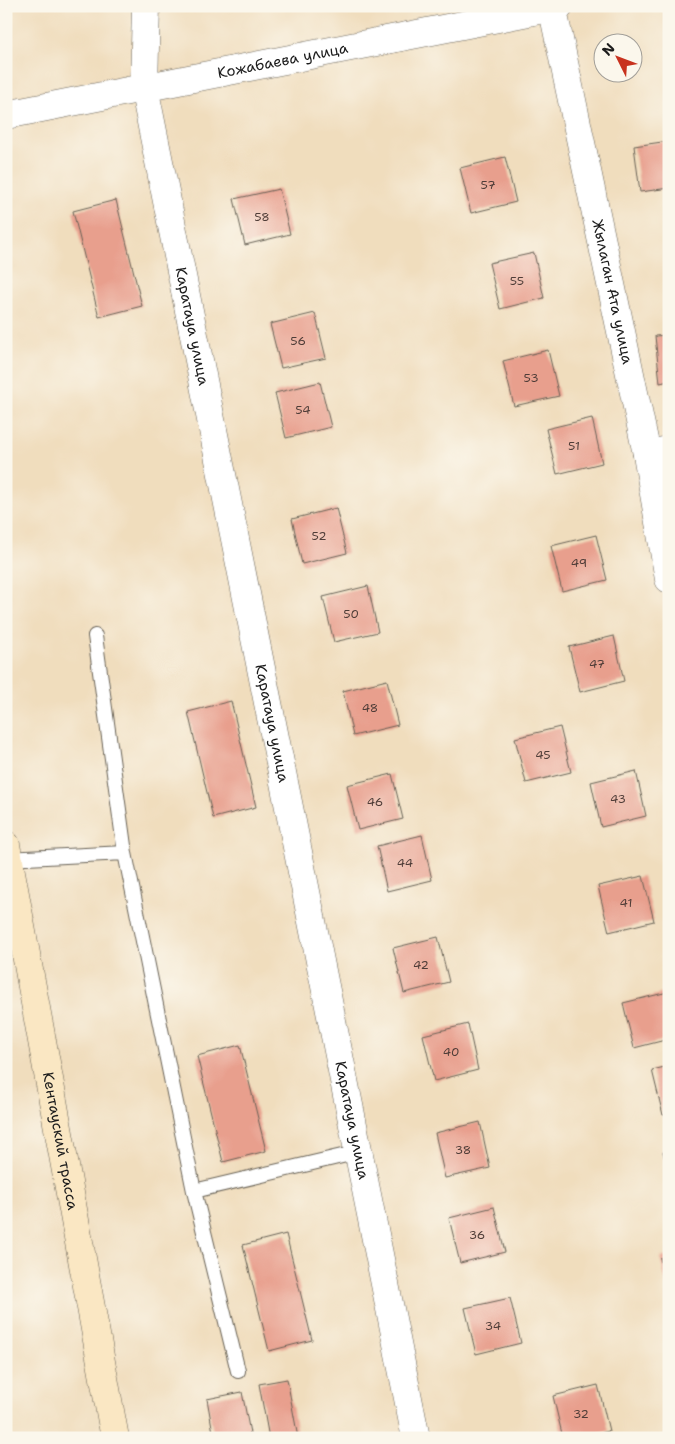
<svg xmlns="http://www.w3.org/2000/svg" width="675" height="1444" viewBox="0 0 675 1444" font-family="'Shantell Sans',sans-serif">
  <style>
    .building { fill: #e89f8d }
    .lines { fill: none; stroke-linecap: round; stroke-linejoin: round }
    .service-casing { stroke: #666054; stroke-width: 16 }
    .minor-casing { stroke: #666054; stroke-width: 29 }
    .secondary-casing { stroke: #666054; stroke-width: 29 }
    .service { stroke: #fff; stroke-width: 14 }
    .minor { stroke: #fff; stroke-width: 28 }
    .secondary { stroke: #fae7c3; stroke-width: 28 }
    .labels { text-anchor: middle; stroke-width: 5; stroke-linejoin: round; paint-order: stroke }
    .number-label { font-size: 12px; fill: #4f3d38 }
    .street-label { font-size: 15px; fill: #1c1c1c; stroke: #fbf7ec }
  </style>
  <rect width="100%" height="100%" fill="#fbf7ec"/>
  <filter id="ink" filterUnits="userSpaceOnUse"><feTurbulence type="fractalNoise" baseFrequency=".02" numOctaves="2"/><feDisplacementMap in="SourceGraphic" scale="10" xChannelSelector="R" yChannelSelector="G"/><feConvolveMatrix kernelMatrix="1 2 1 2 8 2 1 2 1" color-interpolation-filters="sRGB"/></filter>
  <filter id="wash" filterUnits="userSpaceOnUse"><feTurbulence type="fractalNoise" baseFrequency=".0096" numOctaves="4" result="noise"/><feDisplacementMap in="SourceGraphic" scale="20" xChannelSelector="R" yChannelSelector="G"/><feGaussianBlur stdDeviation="1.12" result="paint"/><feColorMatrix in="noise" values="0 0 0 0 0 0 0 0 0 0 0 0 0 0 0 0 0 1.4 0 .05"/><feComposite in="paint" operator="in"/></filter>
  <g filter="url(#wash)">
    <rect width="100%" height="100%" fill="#f0ddbd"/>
    <g id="blocks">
      <!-- building -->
      <path class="building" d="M669 141V188L640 192 634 146Z
        M505 157 516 202 471 213 460 168Z
        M279 189 290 234 245 245 234 199Z
        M116 200 142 306 99 317 73 211Z
        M534 253 544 298 500 309 489 263Z
        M315 313 326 358 281 368 270 324Z
        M669 335V381L660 383 655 336Z
        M548 350 559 396 514 406 503 361Z
        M320 382 331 427 286 438 275 393Z
        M592 418 602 463 557 474 546 429Z
        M336 508 347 553 302 564 292 519Z
        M596 535 607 580 562 591 551 546Z
        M368 586 378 632 334 642 323 597Z
        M614 636 624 681 580 692 569 647Z
        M387 680 398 725 353 736 343 691Z
        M231 701 256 807 213 818 188 712Z
        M560 727 571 772 526 783 515 738Z
        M636 771 646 816 601 827 591 782Z
        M392 774 403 819 358 830 347 785Z
        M422 835 432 880 387 891 377 846Z
        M643 876 654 921 609 932 598 886Z
        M438 937 449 982 404 993 393 948Z
        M668 992 669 1039 634 1048 623 1003Z
        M468 1024 478 1070 434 1081 423 1035Z
        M240 1045 266 1151 223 1162 197 1056Z
        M669 1066V1114L663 1115 652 1070Z
        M480 1122 490 1168 445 1178 435 1133Z
        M669 1150V1172L668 1173 663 1152Z
        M494 1207 505 1252 460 1263 449 1218Z
        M286 1234 312 1340 269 1351 243 1245Z
        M669 1256V1290H668L660 1258Z
        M510 1298 521 1343 476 1354 465 1308Z
        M287 1379 298 1438H269L259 1384Z
        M598 1385 609 1431 580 1438H563L553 1396Z
        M242 1392 251 1438H214L207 1399Z"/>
    </g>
  </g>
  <g filter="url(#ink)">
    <use href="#blocks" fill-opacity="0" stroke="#666054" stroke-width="1"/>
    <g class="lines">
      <!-- service casing -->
      <g class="service-casing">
        <path id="service" d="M95 636 125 853 194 1191 238 1371
          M6 859 125 853
          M194 1191 359 1152"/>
      </g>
      <!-- minor casing -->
      <g class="minor-casing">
        <g id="minor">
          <path id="s1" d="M146 6 144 87 416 1438"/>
          <path id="s2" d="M552 6 647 454 669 579"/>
          <path id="s3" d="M6 115 559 6"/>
          <path d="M647 454 669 450"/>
        </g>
      </g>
      <!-- secondary casing -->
      <g class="secondary-casing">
        <g id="secondary">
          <path id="s4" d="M6 845 115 1438"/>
        </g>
      </g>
      <!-- service -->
      <use href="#service" class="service"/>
      <!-- minor -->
      <use href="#minor" class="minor"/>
      <!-- secondary -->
      <use href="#secondary" class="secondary"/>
    </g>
  </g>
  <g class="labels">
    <!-- number labels -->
    <g class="number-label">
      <text x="488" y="189">57</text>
      <text x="262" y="221">58</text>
      <text x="517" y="285">55</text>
      <text x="298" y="345">56</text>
      <text x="531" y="382">53</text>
      <text x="303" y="414">54</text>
      <text x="574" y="450">51</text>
      <text x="319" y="540">52</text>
      <text x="579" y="567">49</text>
      <text x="351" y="618">50</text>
      <text x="597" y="668">47</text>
      <text x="370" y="712">48</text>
      <text x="543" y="759">45</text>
      <text x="618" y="803">43</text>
      <text x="375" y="806">46</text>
      <text x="405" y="867">44</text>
      <text x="626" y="907">41</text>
      <text x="421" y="969">42</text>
      <text x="451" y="1056">40</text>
      <text x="463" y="1154">38</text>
      <text x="477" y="1239">36</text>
      <text x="493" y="1330">34</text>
      <text x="581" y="1418">32</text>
    </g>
    <!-- street labels -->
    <g class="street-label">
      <text dy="5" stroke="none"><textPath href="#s3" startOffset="282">Кожабаева улица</textPath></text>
      <text dy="5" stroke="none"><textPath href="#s2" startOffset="292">Жылаган Ата улица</textPath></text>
      <text dy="5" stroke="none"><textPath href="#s1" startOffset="325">Каратауа улица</textPath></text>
      <text dy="5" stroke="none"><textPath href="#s1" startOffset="730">Каратауа улица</textPath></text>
      <text dy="5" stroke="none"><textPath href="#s1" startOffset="1135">Каратауа улица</textPath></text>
      <text dy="5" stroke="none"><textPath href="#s4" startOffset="301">Кентауский трасса</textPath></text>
    </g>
  </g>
  <!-- margin -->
  <rect width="675" height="1444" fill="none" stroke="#fbf7ec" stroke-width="25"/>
  <!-- north arrow -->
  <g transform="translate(618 58) rotate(312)"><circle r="24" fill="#fbf7ec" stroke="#a29f99"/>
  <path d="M0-4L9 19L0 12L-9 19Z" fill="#c8321e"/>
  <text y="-8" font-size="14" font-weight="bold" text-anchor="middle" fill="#1c1c1c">N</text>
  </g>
</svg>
